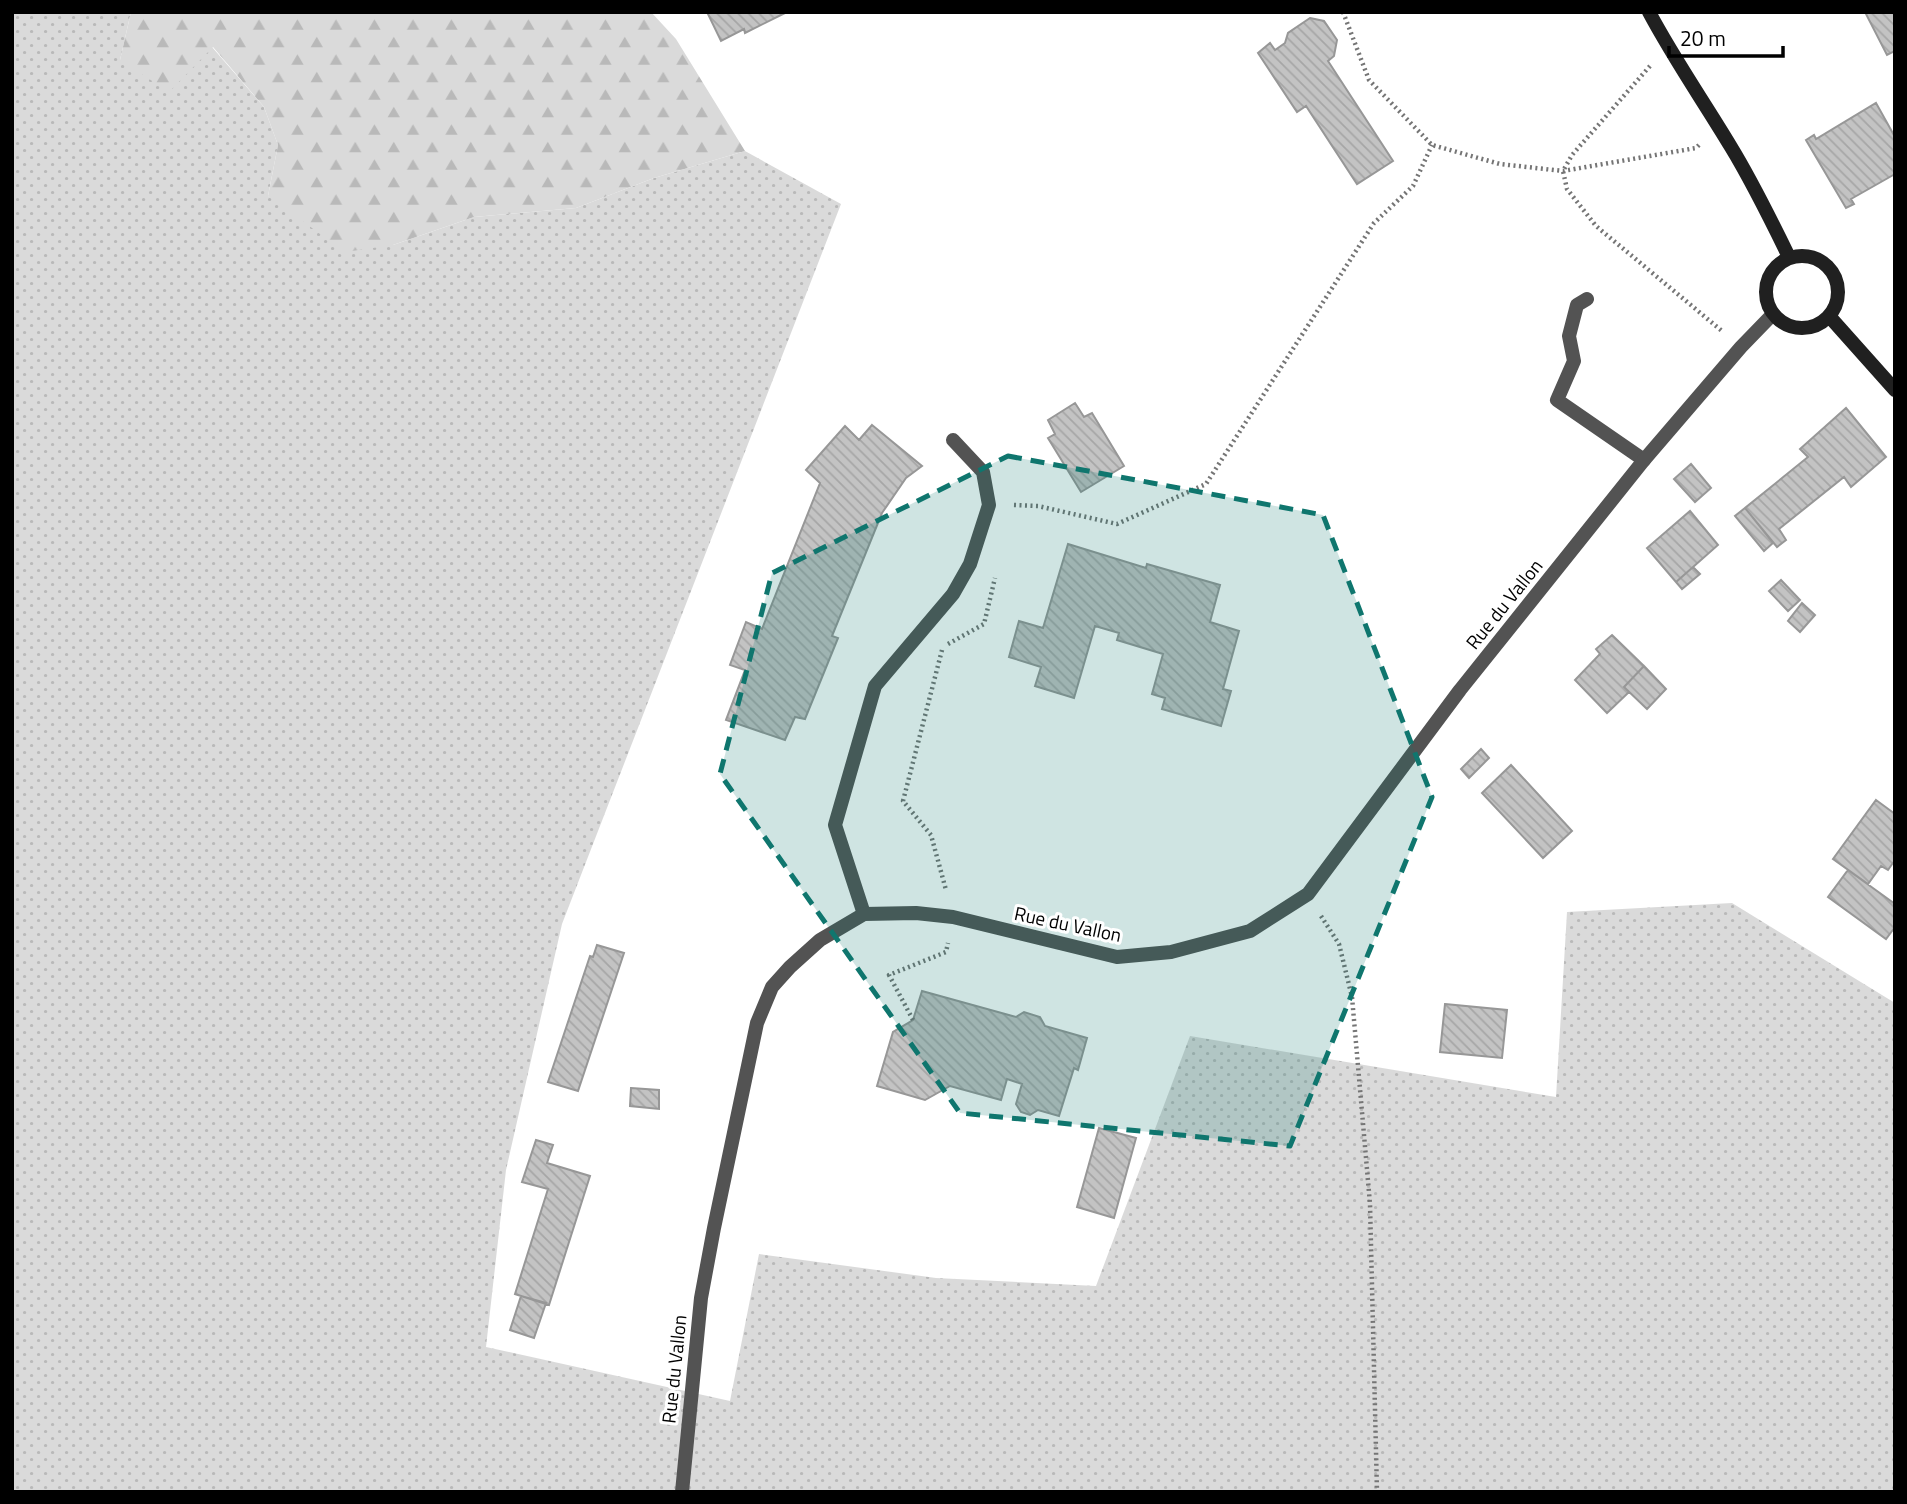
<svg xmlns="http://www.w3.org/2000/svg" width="1907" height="1504" viewBox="0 0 1907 1504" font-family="'Titillium Web',sans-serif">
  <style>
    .grass { fill: url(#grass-dots) }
    .forest { fill: url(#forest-firs) }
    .building { fill: url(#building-back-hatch); stroke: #979797; stroke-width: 2 }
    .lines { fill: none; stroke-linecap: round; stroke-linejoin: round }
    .path { stroke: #757575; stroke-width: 4.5; stroke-dasharray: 2 3.5; stroke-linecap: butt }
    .lane { stroke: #535353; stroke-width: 14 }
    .street { stroke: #535353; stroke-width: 14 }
    .secondary { stroke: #202020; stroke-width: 14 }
    .marked { fill: #0f766e; fill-opacity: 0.2; stroke: #0f766e; stroke-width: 5; stroke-dasharray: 14 9; stroke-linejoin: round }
    .labels { text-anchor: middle; stroke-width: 6; stroke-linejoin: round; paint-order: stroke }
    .street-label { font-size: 19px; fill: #000; stroke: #fff }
  </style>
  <defs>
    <pattern id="grass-dots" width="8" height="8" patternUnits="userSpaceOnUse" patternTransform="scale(1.75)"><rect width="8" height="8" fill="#dadada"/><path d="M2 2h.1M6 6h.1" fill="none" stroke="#b9b9b9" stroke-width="1.8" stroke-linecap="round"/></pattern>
    <pattern id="forest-firs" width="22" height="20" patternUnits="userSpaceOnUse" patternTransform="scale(1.75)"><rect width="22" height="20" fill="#dadada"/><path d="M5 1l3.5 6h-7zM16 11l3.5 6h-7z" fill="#b9b9b9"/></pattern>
    <pattern id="building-back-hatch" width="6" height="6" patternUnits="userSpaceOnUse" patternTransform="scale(1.75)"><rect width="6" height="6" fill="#c3c3c3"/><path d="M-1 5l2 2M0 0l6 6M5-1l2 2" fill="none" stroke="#a6a6a6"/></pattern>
  </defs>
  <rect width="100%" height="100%" fill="#fff"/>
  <!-- grass -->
  <path class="grass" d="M12 12H131L120 60 212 47 264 107 278 145 268 196 393 245 474 217 576 208 654 178 745 151 841 204 562 924 506 1170 486 1347 730 1401 759 1254 936 1278 1096 1286 1190 1036 1556 1097 1567 912 1732 903 1895 1003V1492H12Z"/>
  <!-- forest -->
  <path class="forest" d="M131 12H651L676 39 745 151 654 178 576 208 474 217 393 245 345 252 268 196 278 145 264 107 213 47 169 92 120 60Z"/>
  <!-- building -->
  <path class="building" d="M707 12H787L745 33 744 29 721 41Z
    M1865 12H1895V51L1887 55Z
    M1310 18 1324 21 1337 40 1334 56 1328 61 1393 161 1357 184 1306 106 1297 112 1258 53 1270 43 1275 50 1285 43 1288 33Z
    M1876 103 1895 137V174L1851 199 1854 204 1846 208 1806 140 1814 135 1816 139Z
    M1075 403 1084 417 1092 413 1124 466 1081 492 1048 438 1055 434 1048 420Z
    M1846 408 1886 457 1851 487 1844 477 1779 529 1786 540 1777 547 1745 508 1808 457 1800 449Z
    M872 425 922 466 906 478 882 513 832 636 838 638 805 719 795 717 785 740 726 720 745 670 730 665 746 622 762 629 820 483 806 470 845 426 859 440Z
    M1691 464 1711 488 1695 502 1674 479Z
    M1745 508 1773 543 1764 551 1735 516Z
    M1690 511 1718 545 1676 582 1647 548Z
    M1068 544 1146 568 1147 564 1220 585 1210 622 1239 631 1223 689 1231 691 1221 726 1162 709 1165 698 1152 694 1163 654 1117 640 1119 633 1095 626 1074 698 1035 686 1041 667 1009 657 1019 621 1043 628Z
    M1693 567 1700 574 1682 589 1676 582Z
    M1781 580 1800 600 1788 611 1769 591Z
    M1802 603 1815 615 1800 632 1788 621Z
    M1612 635 1644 666 1624 687 1629 692 1607 713 1575 680 1600 654 1596 649Z
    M1644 666 1666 689 1647 709 1624 687Z
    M1481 749 1489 758 1469 778 1461 769Z
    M1511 765 1572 831 1543 858 1482 793Z
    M1876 800 1895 814V860L1888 870 1881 866 1868 884 1833 859Z
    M1848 870 1895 904V927L1886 939 1828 897Z
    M597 945 624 953 578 1091 548 1082 590 956 593 957Z
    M922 991 1016 1017 1024 1012 1040 1017 1045 1026 1087 1038 1078 1070 1074 1068 1059 1116 1038 1110 1030 1115 1021 1112 1016 1104 1022 1084 1007 1079 1001 1100 950 1086 925 1100 877 1086 893 1032 913 1020Z
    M1445 1004 1507 1010 1502 1058 1440 1052Z
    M631 1088 659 1090V1109L630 1106Z
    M1099 1128 1136 1138 1114 1218 1077 1207Z
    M536 1140 553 1145 547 1163 590 1176 549 1305 515 1294 548 1189 522 1182Z
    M521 1296 546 1303 534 1338 510 1330Z"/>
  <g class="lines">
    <!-- path -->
    <path class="path" d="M1343 12 1369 80 1432 145 1500 164 1563 171 1696 148 1699 145
      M1650 66 1572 155 1563 171 1567 189 1596 226 1722 331
      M1014 505 1038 506 1117 524 1206 484 1374 223 1413 186 1432 145
      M948 644 984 624 995 578
      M942 650 903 801 931 835 946 890
      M1321 916 1339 944 1352 997 1370 1204 1377 1492
      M913 1020 889 975 946 952 948 943"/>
    <!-- lane -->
    <path class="lane" d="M1587 299 1577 305 1569 336 1574 361 1557 400 1644 460
      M864 914 835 825 875 686 953 594 970 564 989 505 983 472 953 440"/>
    <!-- street -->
    <path class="street" d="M682 1492 701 1298 714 1228 757 1023 772 987 790 967 820 940 864 914 916 913 953 917 1117 957 1171 952 1250 931 1308 894 1460 690 1644 460 1741 347 1773 314"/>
    <!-- secondary -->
    <path class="secondary" d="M1649 12C1674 59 1704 102 1731 147 1753 183 1771 220 1789 257
      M1766 292a36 36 0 1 1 72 0a36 36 0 1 1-72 0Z
      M1829 316 1895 390"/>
  </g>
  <!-- marked area -->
  <path class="marked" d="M1008 456 1323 515 1432 797 1290 1146 960 1113 720 774 772 573Z"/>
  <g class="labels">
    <!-- street labels -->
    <g class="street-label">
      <text transform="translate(1504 604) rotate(-51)" y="7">Rue du Vallon</text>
      <text transform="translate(1068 924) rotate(12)" y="7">Rue du Vallon</text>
      <text transform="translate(674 1369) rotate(-84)" y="7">Rue du Vallon</text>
    </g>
  </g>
  <!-- border -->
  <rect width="1907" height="1504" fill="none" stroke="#000000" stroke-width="28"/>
  <!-- scale -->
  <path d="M1669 46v10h114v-10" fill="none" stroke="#000000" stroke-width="3.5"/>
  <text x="1680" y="46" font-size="21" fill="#000000" stroke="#ffffff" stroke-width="5" paint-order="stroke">20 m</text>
</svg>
